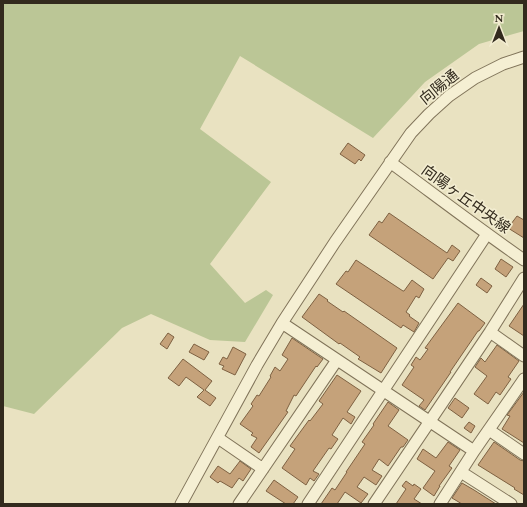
<svg xmlns="http://www.w3.org/2000/svg" width="527" height="507" viewBox="0 0 527 507" font-family="Spectral,'Noto Sans JP',serif">
  <style>
    .green { fill: #bbc696 }
    .building { fill: #c5a27a; stroke: #7e6142 }
    .lines { fill: none; stroke-linecap: round; stroke-linejoin: round }
    .minor-casing { stroke: #81745a; stroke-width: 13 }
    .minor { stroke: #f5efd3; stroke-width: 11 }
    .labels { text-anchor: middle; stroke-width: 3.5; stroke-linejoin: round; paint-order: stroke }
    .street-label { font-size: 15px; fill: #322a1d; stroke: #f2ecd0 }
  </style>
  <rect width="100%" height="100%" fill="#e9e2c1"/>
  <!-- green -->
  <path class="green" d="M3 3H524V31L479 44 425 82 373 138 240 56 200 129 271 182 210 264 245 303 266 290 273 295 245 342 210 340 151 314 122 328 34 414 3 406Z"/>
  <!-- building -->
  <path class="building" d="M348 143 365 155 361 161 359 159 355 164 340 154Z
    M389 213 447 253 452 245 460 251 453 261 448 258 433 279 369 235 379 221 382 223Z
    M517 216 524 220V238L508 228Z
    M501 259 513 267 506 277 495 269Z
    M356 260 403 291H404L412 280 424 289 419 298 416 296 406 312 410 315 409 316 419 323 414 332 403 325 401 328 336 284 346 271 348 272Z
    M481 278 492 286 487 293 476 285Z
    M319 294 328 300 327 301 343 312 344 311 397 348 381 373 358 359 360 357 340 343 339 344 302 317Z
    M458 303 485 323 479 331H478L450 372H451L425 410 419 406 424 400 402 385 414 367 411 365 416 357 420 360 428 349 425 348Z
    M524 304V336L509 326Z
    M168 333 174 337 167 349 160 344Z
    M292 338 323 359 317 367 316 366 296 396 294 395 286 411 288 412 259 453 251 447 257 438 251 435 253 433 240 424 253 406 251 404 257 395 259 396 271 377 270 376 275 367 280 371 288 359 282 355Z
    M194 344 209 352 204 360 189 352Z
    M497 345 519 361 508 377 511 379 500 395 496 392 488 404 474 394 487 376 475 367 481 358 485 362Z
    M233 347 246 354 235 375 222 369 224 366 219 364 223 357 227 359Z
    M183 359 212 381 205 390 216 398 210 406 197 397 204 390 186 377 179 386 168 378Z
    M337 375 361 391 347 412 355 417 351 424 343 418 332 435 338 439 331 449 329 448 313 471 319 474 314 481 310 478 306 485 282 468 295 449 290 446 309 420 310 421 323 404 319 401Z
    M524 392V443L502 429 510 416 507 415Z
    M455 398 469 408 462 418 448 408Z
    M388 402 399 410 388 426 408 440 403 447H401L388 466 379 459 372 470 382 476 376 485 364 477 357 487 368 494 361 503 345 492 337 504H321L332 488 335 490 347 472H346L365 444 362 442 374 425 373 424Z
    M469 422 475 426 471 433 464 428Z
    M448 442 460 450 449 466 452 468 439 486H440L434 496 423 488 435 471 417 459 423 449 436 458Z
    M494 442 520 460 524 461V495L514 489 515 488 478 465Z
    M240 461 251 469 243 481 239 478 232 488 220 481 218 483 210 477 218 466 230 474Z
    M274 480 298 497 293 504H286L266 491Z
    M406 481 413 486 414 484 421 489 414 499 422 504H396L406 489 402 486Z
    M462 483 474 490 496 504H462L452 498Z"/>
  <g class="lines">
    <!-- minor casing -->
    <g class="minor-casing">
      <path id="minor" d="M390 162C435 195 478 228 524 260
        M282 323 474 451
        M490 332 524 356
        M489 430 524 454
        M218 438 263 469
        M461 472 511 504
        M181 504 257 365 282 323 335 242 411 133 429 114 449 96 475 78 503 64 524 57
        M239 504 337 360
        M308 504 487 234
        M374 504 490 332 524 278
        M440 504 474 451 524 379"/>
    </g>
    <!-- minor -->
    <use href="#minor" class="minor"/>
  </g>
  <g class="labels">
    <!-- street labels -->
    <g class="street-label">
      <text transform="translate(439 87) rotate(-39)" y="5">向陽通</text>
      <text transform="translate(466 199) rotate(36)" y="5">向陽ヶ丘中央線</text>
    </g>
  </g>
  <!-- border -->
  <rect width="527" height="507" fill="none" stroke="#322a1d" stroke-width="8"/>
  <!-- north arrow -->
  <g transform="translate(499 28)" stroke="#f2ecd0" stroke-width="3" paint-order="stroke">
  <path d="M0-3L7 15L0 10L-7 15Z" fill="#322a1d"/>
  <text y="-6" font-size="11" font-weight="bold" text-anchor="middle" fill="#322a1d">N</text>
  </g>
</svg>
